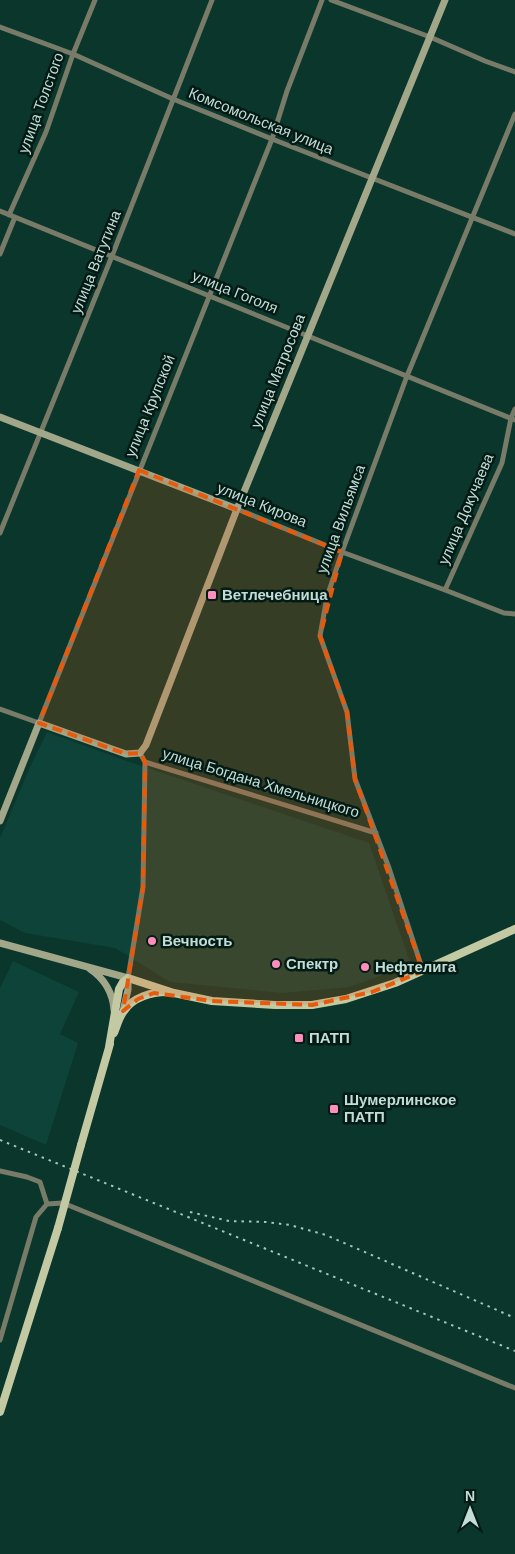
<svg xmlns="http://www.w3.org/2000/svg" width="515" height="1554" viewBox="0 0 515 1554" font-family="Arial,sans-serif">
  <style>
    .built { fill: #0e4339 }
    .lines { fill: none; stroke-linecap: round; stroke-linejoin: round }
    .street { stroke: #787b68; stroke-width: 5 }
    .secondary { stroke: #a2a789; stroke-width: 7 }
    .primary { stroke: #c3c9a2; stroke-width: 8 }
    .rail { stroke: #a7c5bc; stroke-width: 2; stroke-dasharray: 2.5 5; stroke-linecap: butt }
    .primary-bridge { stroke: #c3c9a2; stroke-width: 8 }
    .marked { fill: #e8590c; fill-opacity: 0.2; stroke: #e8590c; stroke-width: 4; stroke-dasharray: 10 6; stroke-linejoin: round }
    .poi-dot { fill: #fe8ebc; stroke: #041b15; stroke-width: 2 }
    .labels { text-anchor: middle; stroke-width: 5; stroke-linejoin: round; paint-order: stroke }
    .street-label { font-size: 15px; fill: #c2ddd5; stroke: #041b15 }
    .poi-label { font-size: 15px; font-weight: bold; fill: #c2ddd5; stroke: #041b15; text-anchor: start }
  </style>
  <rect width="100%" height="100%" fill="#0a362c"/>
  <!-- built -->
  <path class="built" d="M47 732 124 760 369 843 411 965 349 987 283 993 170 982 115 948 25 933 0 920V838L30 767Z
    M13 961 79 992 60 1034 78 1043 46 1145 0 1125V988Z"/>
  <g class="lines">
    <!-- street -->
    <path class="street" d="M331 0 430 37 485 61 515 72
      M0 27 73 54 173 99 272 139 515 234
      M0 211 515 420
      M9 215 46 132 73 54 95 0
      M0 254 15 217
      M237 509 342 552 445 590 504 613 515 614
      M0 533 112 256 212 0
      M445 590 502 463 511 418 515 409
      M0 709 39 723 272 139 287 91 322 0
      M140 753 145 762 376 833
      M423 971 389 868 355 779 347 712 320 636 327 597 342 552 407 376 515 114
      M128 978 143 887 145 762
      M0 1171 27 1177 40 1182 47 1204
      M47 1204 63 1203 515 1388
      M0 1340 36 1217 47 1204"/>
    <!-- secondary -->
    <path class="secondary" d="M0 417 237 509
      M0 821 39 723 126 754 140 753 146 745 237 509 445 0
      M0 943 128 978V990L123 1011
      M90 969C104 978 113 993 114 1010"/>
    <!-- primary -->
    <path class="primary" d="M114 1033C117 1026 119 1017 124 1011 133 997 152 992 167 992
      M109 1047 119 989 123 982 128 978 174 993 212 1001 275 1005H312L346 999 395 983 515 929
      M81 1145 110 1044
      M0 1412 58 1228"/>
    <!-- rail -->
    <path class="rail" d="M0 1140 515 1351
      M190 1212 229 1221 266 1222 290 1225 326 1235 515 1318"/>
    <!-- primary-bridge -->
    <path class="primary-bridge" d="M58 1228 81 1145"/>
  </g>
  <!-- marked area -->
  <path class="marked" d="M139 470 342 552 320 636 347 712 355 779 423 971 372 992 312 1005 212 1001 154 993 138 999 123 1011 143 887 145 762 140 753 126 754 39 723Z"/>
  <!-- markers -->
  <g class="poi-dot">
    <rect x="207" y="590" width="10" height="10" rx="2.5"/>
    <circle cx="152" cy="941" r="5"/>
    <circle cx="276" cy="964" r="5"/>
    <circle cx="365" cy="967" r="5"/>
    <rect x="294" y="1033" width="10" height="10" rx="2.5"/>
    <rect x="329" y="1104" width="10" height="10" rx="2.5"/>
  </g>
  <g class="labels">
    <!-- street labels -->
    <g class="street-label">
      <text transform="translate(41 103) rotate(-70)" y="5">улица Толстого</text>
      <text transform="translate(261 121) rotate(22)" y="5">Комсомольская улица</text>
      <text transform="translate(96 262) rotate(-68)" y="5">улица Ватутина</text>
      <text transform="translate(235 292) rotate(22)" y="5">улица Гоголя</text>
      <text transform="translate(278 371) rotate(-68)" y="5">улица Матросова</text>
      <text transform="translate(150 406) rotate(-68)" y="5">улица Крупской</text>
      <text transform="translate(262 505) rotate(22)" y="5">улица Кирова</text>
      <text transform="translate(466 509) rotate(-67)" y="5">улица Докучаева</text>
      <text transform="translate(341 519) rotate(-70)" y="5">улица Вильямса</text>
      <text transform="translate(261 783) rotate(17)" y="5">улица Богдана Хмельницкого</text>
    </g>
    <!-- poi labels -->
    <g class="poi-label">
      <text x="222" y="600">Ветлечебница</text>
      <text x="162" y="946">Вечность</text>
      <text x="286" y="969">Спектр</text>
      <text x="375" y="972">Нефтелига</text>
      <text x="309" y="1043">ПАТП</text>
      <text x="344" y="1105">Шумерлинское<tspan x="344" dy="17">ПАТП</tspan></text>
    </g>
  </g>
  <!-- north arrow -->
  <g transform="translate(470 1509)" stroke="#041b15" stroke-width="4" paint-order="stroke">
  <path d="M0-4L9 19L0 12L-9 19Z" fill="#c2ddd5"/>
  <text y="-8" font-size="14" font-weight="bold" text-anchor="middle" fill="#c2ddd5">N</text>
  </g>
</svg>
